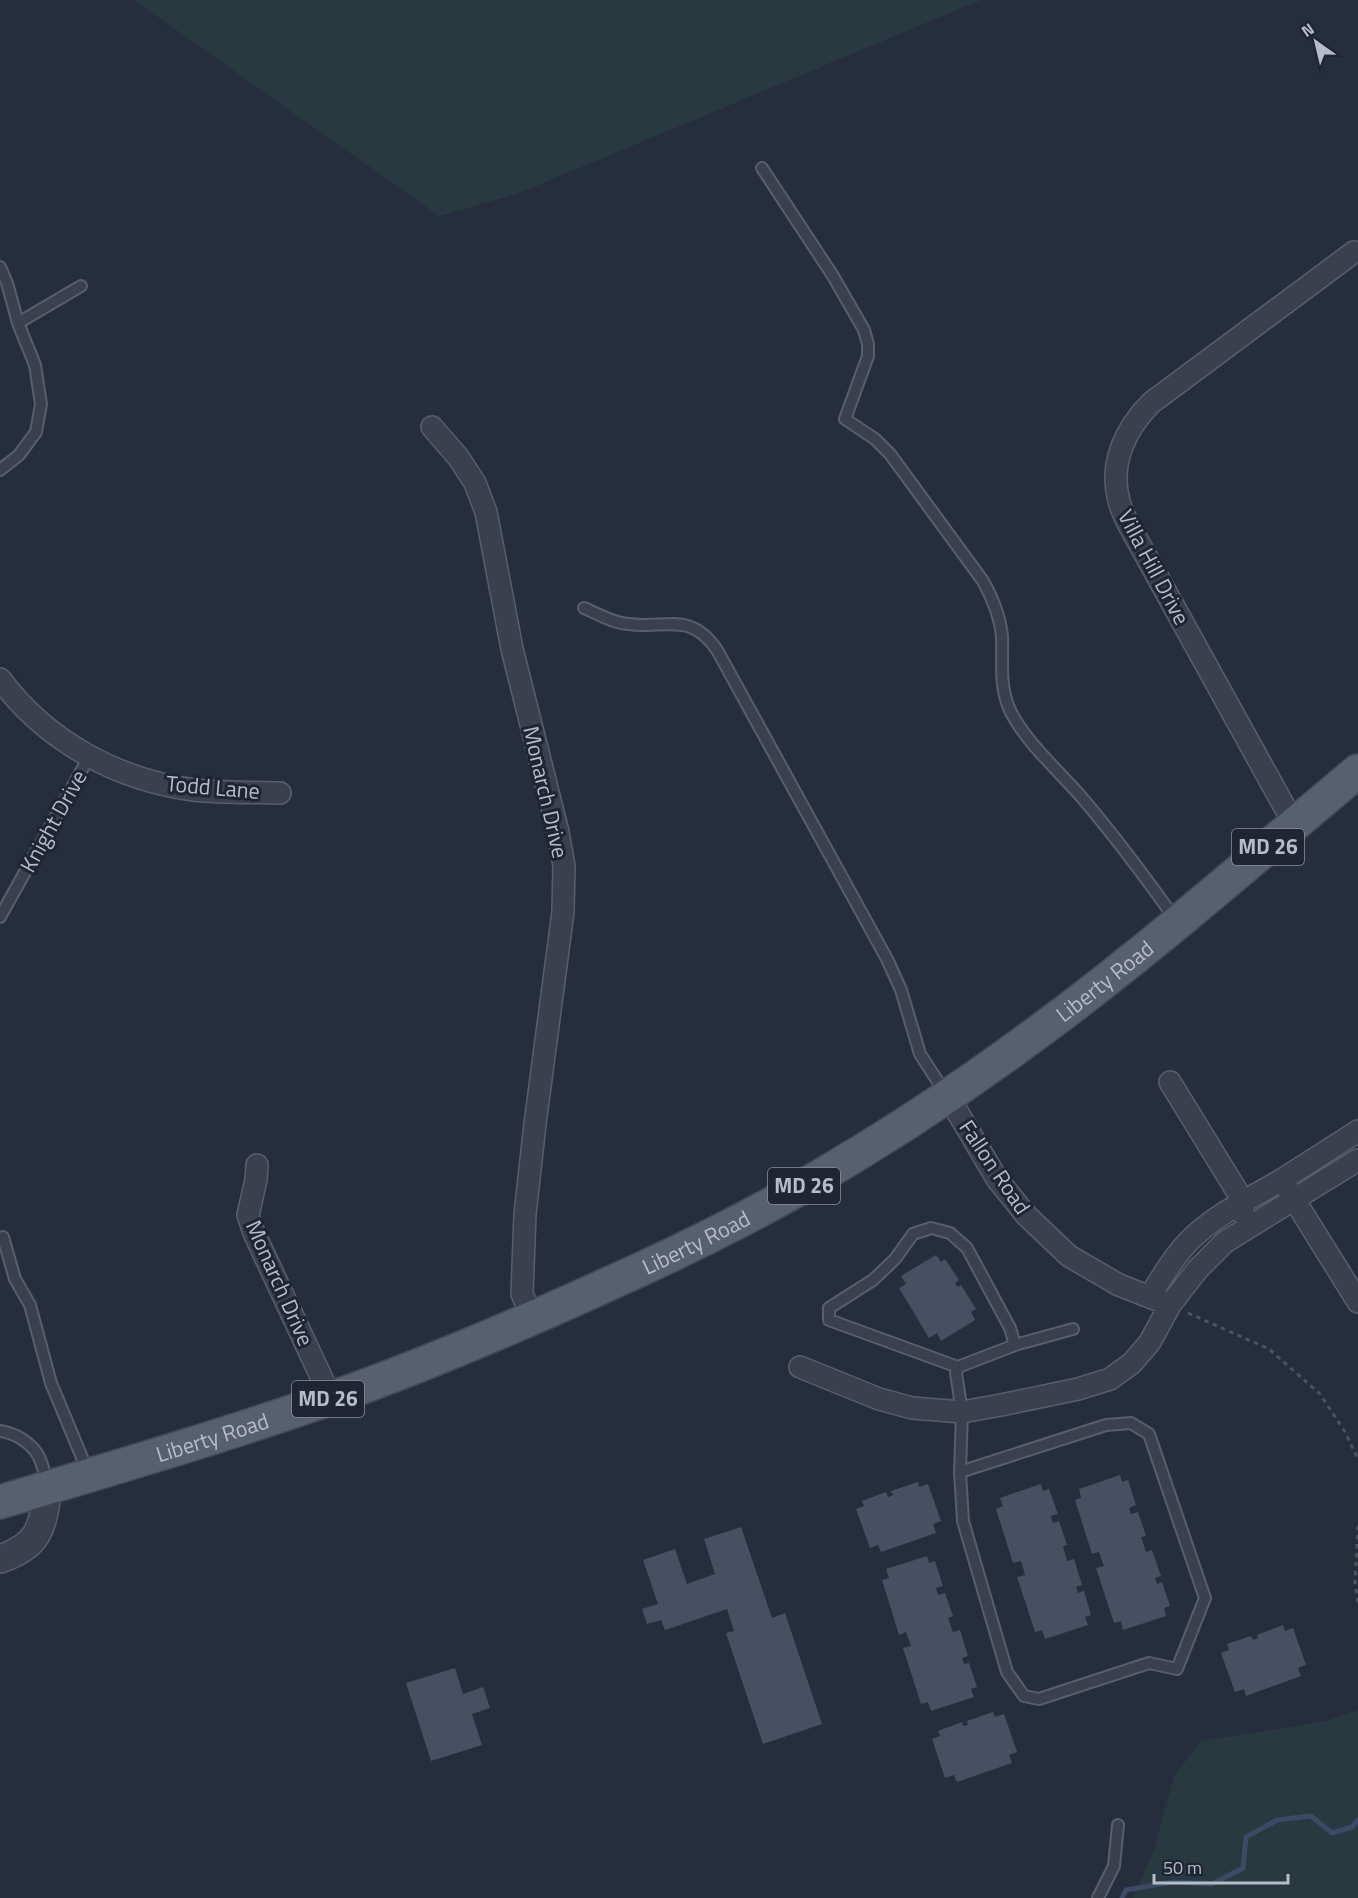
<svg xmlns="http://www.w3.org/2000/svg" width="1358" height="1898" viewBox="0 0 1358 1898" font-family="'Titillium Web',sans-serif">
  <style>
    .green { fill: #283a3f }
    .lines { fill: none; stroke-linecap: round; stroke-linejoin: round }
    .stream { stroke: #3c4a66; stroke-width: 5 }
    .building { fill: #475062 }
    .service-casing { stroke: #585e6c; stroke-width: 14 }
    .minor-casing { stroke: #585e6c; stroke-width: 24 }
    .tertiary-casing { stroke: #585e6c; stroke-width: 30 }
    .primary-casing { stroke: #434957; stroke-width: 36 }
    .path { stroke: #46575c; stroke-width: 3; stroke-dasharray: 4.5 4.5; stroke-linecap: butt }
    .service { stroke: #3a404e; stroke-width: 10 }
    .minor { stroke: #3a404e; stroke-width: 21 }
    .tertiary { stroke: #3a404e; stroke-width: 27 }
    .primary { stroke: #585f6e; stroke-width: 33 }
    .labels { text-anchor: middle; stroke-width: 6; stroke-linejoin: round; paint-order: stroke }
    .shield { fill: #1f2533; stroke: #898f9c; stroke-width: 1.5 }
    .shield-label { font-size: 21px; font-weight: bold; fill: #b6bcc9 }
    .street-label { font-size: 22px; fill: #b6bcc9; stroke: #1f2533 }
  </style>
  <rect width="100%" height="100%" fill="#262e3e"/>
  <!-- green -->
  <path class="green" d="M134 0H981L517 194 439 216Z
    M1358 1710V1898H1133L1154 1850 1174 1776 1201 1741 1326 1721Z"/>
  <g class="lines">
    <!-- stream -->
    <path class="stream" d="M1122 1898 1126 1890 1173 1882 1212 1884 1243 1868 1246 1837 1277 1820 1311 1816 1332 1833 1352 1827 1358 1820"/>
  </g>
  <!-- building -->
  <path class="building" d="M936 1255 941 1262 945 1259 959 1280 955 1283 958 1287 961 1285 976 1309 971 1312 975 1320 941 1341 937 1333 929 1338 899 1288 906 1284 901 1276Z
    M1120 1475 1122 1482 1128 1480 1136 1505 1129 1508 1131 1514 1138 1512 1146 1536 1141 1537 1146 1552 1152 1550 1161 1576 1155 1578 1157 1584 1162 1582 1170 1606 1164 1608 1166 1616 1123 1630 1121 1621 1114 1623 1096 1568 1104 1566 1099 1552 1092 1554 1075 1500 1081 1498 1079 1489Z
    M918 1482 919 1487 928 1484 941 1521 933 1524 936 1533 881 1552 878 1545 870 1548 856 1509 864 1506 862 1501 886 1492 888 1497 893 1495 891 1491Z
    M1041 1484 1043 1491 1049 1489 1058 1514 1051 1516 1053 1523 1059 1521 1067 1545 1063 1546 1067 1561 1074 1559 1082 1585 1076 1587 1078 1593 1084 1591 1091 1615 1085 1617 1088 1625 1045 1639 1042 1630 1035 1632 1017 1577 1025 1575 1021 1561 1013 1563 996 1509 1003 1506 1000 1498Z
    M741 1527 772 1618 785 1613 822 1724 763 1744 726 1633 734 1631 727 1609 665 1630 661 1620 647 1624 642 1609 658 1604 643 1560 675 1549 687 1584 715 1574 704 1539Z
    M927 1556 929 1563 935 1561 943 1586 936 1588 938 1595 945 1593 953 1616 948 1618 953 1632 960 1630 968 1656 962 1658 964 1664 969 1663 977 1687 971 1689 974 1697 931 1711 928 1702 921 1704 903 1648 911 1646 906 1632 899 1635 882 1580 889 1578 886 1569Z
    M1283 1625 1285 1631 1293 1628 1306 1665 1298 1668 1301 1676 1246 1696 1244 1689 1235 1692 1221 1653 1229 1650 1227 1644 1251 1636 1253 1640 1258 1638 1257 1635Z
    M455 1668 463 1694 483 1687 490 1708 472 1714 482 1745 431 1761 406 1683Z
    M993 1712 995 1717 1004 1714 1017 1752 1009 1755 1012 1763 957 1782 954 1775 945 1778 932 1739 940 1736 938 1731 962 1722 963 1726 968 1725 967 1721Z"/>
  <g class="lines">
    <!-- service casing -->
    <g class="service-casing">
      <path id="service" d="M762 168 833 276 864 330 868 344V356L845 419 875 439 890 454 983 581C993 599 1000 616 1002 636 1003 661 999 684 1009 708 1023 740 1061 773 1084 800 1116 838 1146 878 1175 919
        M0 267 7 283 18 323 35 365 41 404 36 432 19 455 0 470
        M18 323 81 286
        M584 608C598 614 613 623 628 624 667 629 690 611 717 650L887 959 901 990 920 1054 946 1094
        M0 917 89 757
        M3 1237 15 1279 30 1305 51 1383 88 1472
        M1015 1345 1010 1328 967 1248 950 1233 931 1228 913 1234 895 1259 873 1280 829 1308V1320L958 1367 1015 1345 1073 1329
        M958 1367 956 1373 962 1412 960 1472 963 1521 1007 1672 1024 1696 1039 1699 1149 1663 1177 1669 1205 1598 1149 1434 1131 1423 1106 1425 960 1472
        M0 1431C15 1433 32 1443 39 1457 43 1465 45 1476 47 1484
        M1098 1898 1114 1866 1118 1825"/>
    </g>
    <!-- minor casing -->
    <g class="minor-casing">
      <path id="minor" d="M432 427 458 457 475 483 486 512 512 649 558 832 564 866 563 912 535 1124 525 1214 522 1294 533 1318
        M0 679C46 741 117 780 194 790 221 793 252 792 280 793
        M1294 824 1130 527C1126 519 1121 510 1119 501 1109 464 1125 429 1151 403L1354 252
        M1170 1082 1243 1201V1214
        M948 1096 997 1179 1026 1215 1069 1256 1119 1285 1170 1305
        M257 1165 256 1180 248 1215 254 1233 331 1398
        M1287 1188 1358 1302
        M1150 1296C1162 1277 1174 1256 1190 1240 1217 1213 1252 1198 1283 1179 1308 1163 1333 1147 1358 1131
        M800 1367 879 1399 912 1408 962 1412 1001 1405 1078 1389 1110 1379 1132 1363 1150 1342 1170 1305 1198 1269 1225 1242 1358 1160"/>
    </g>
    <!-- tertiary casing -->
    <g class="tertiary-casing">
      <path id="tertiary" d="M0 1559C41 1545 42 1527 48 1488"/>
    </g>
    <!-- primary casing -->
    <g class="primary-casing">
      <g id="primary">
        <path id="s1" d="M0 1502C110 1469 220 1437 329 1399 423 1366 514 1327 604 1286 671 1256 737 1224 800 1188 880 1142 957 1092 1030 1038 1144 955 1250 861 1358 771"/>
      </g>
    </g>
    <!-- path -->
    <path class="path" d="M1188 1313 1269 1349 1320 1394 1345 1432 1358 1459
      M1358 1526 1355 1582 1358 1603"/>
    <!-- service -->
    <use href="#service" class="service"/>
    <!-- minor -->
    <use href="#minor" class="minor"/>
    <!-- tertiary -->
    <use href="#tertiary" class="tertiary"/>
    <!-- primary -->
    <use href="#primary" class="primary"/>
  </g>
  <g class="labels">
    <!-- shield labels -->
    <g class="shield">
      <rect x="1232" y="829" width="72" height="36" rx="4.5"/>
      <rect x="768" y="1168" width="72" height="36" rx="4.5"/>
      <rect x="292" y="1381" width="72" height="36" rx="4.5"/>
    </g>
    <g class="shield-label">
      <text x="1268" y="854">MD 26</text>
      <text x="804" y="1193">MD 26</text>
      <text x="328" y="1406">MD 26</text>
    </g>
    <!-- street labels -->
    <g class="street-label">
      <text transform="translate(1154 567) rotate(62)" y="8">Villa Hill Drive</text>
      <text transform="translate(213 787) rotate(5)" y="8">Todd Lane</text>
      <text transform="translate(546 792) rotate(77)" y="8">Monarch Drive</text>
      <text transform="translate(53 821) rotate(-61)" y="8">Knight Drive</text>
      <text dy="8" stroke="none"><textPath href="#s1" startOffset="1230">Liberty Road</textPath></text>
      <text transform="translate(995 1167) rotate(56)" y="8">Fallon Road</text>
      <text dy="8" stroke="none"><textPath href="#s1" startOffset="744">Liberty Road</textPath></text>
      <text transform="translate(280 1283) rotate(66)" y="8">Monarch Drive</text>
      <text dy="8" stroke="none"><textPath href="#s1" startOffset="222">Liberty Road</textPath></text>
    </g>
  </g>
  <!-- north arrow -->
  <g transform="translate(1316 42) rotate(326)" stroke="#1f2533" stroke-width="4.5" paint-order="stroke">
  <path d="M0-4.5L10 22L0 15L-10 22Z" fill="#b6bcc9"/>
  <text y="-9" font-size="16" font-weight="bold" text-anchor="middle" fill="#b6bcc9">N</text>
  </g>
  <!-- scale -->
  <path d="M1154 1874v9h134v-9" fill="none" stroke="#b6bcc9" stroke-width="3"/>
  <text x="1163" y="1874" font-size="18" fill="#b6bcc9" stroke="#1f2533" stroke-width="4.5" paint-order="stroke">50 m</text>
</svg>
